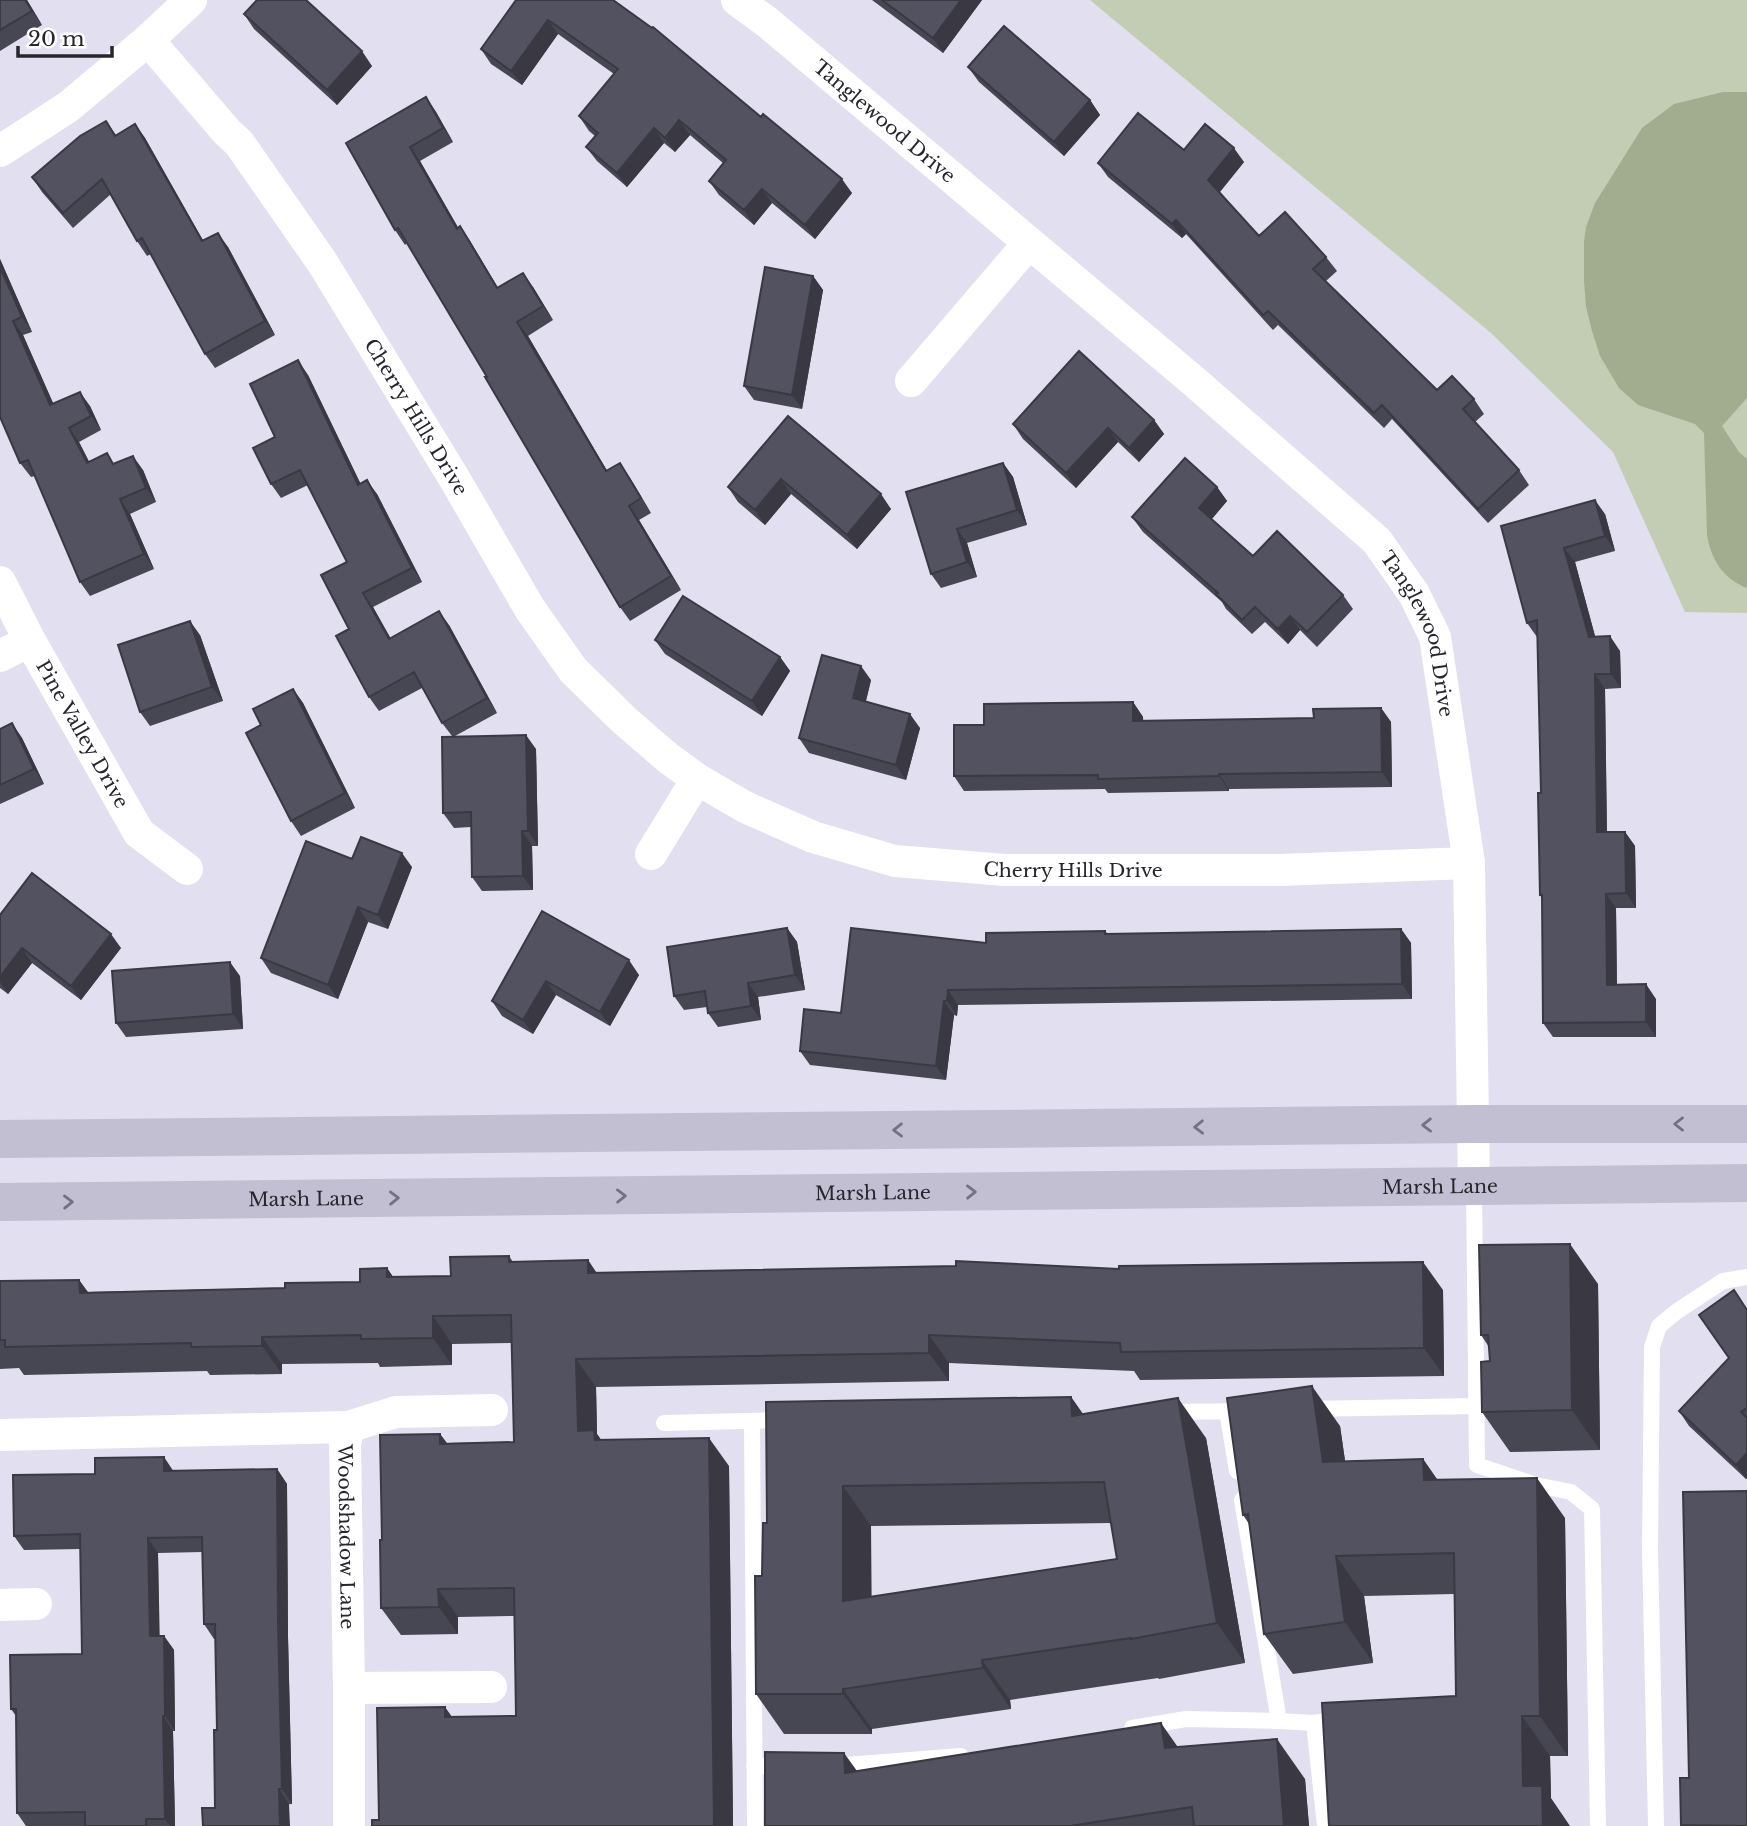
<svg xmlns="http://www.w3.org/2000/svg" width="1747" height="1826" viewBox="0 0 1747 1826" font-family="'Libre Baskerville',serif">
  <style>
    .green { fill: #c3cdb3 }
    .water { fill: #a2ad90 }
    .lines { fill: none; stroke-linecap: round; stroke-linejoin: round }
    .service { stroke: #fff; stroke-width: 16 }
    .minor { stroke: #fff; stroke-width: 32 }
    .secondary { stroke: #c2bfd3; stroke-width: 38 }
    .wall { fill: #474753; fill-rule: evenodd }
    .shaded-wall { fill: #3a3943 }
    .building { fill: #535260; stroke: #3a3943; stroke-width: 2; fill-rule: evenodd }
    .oneway { stroke: #747280 }
    .labels { text-anchor: middle; stroke-width: 7; stroke-linejoin: round; paint-order: stroke }
    .street-label { font-size: 19px; fill: #27262c; stroke: #fff }
  </style>
  <rect width="100%" height="100%" fill="#e1dff0"/>
  <!-- green -->
  <path class="green" d="M1090 0H1747V613L1685 612 1613 452 1491 333Z"/>
  <!-- water -->
  <path class="water" d="M1723 92H1747V398L1722 426 1739 452 1747 459V588C1723 579 1711 559 1707 535L1704 433 1695 424 1638 405 1619 388 1600 356 1592 331 1586 307 1584 281V241L1586 227 1595 203 1642 128 1674 104Z"/>
  <g class="lines">
    <!-- service -->
    <path class="service" d="M1474 1187 1477 1465 1536 1485 1571 1492 1592 1509 1598 1826
      M1307 1409 1476 1406
      M1227 1411 1237 1471
      M1167 1412 1249 1411
      M752 1421 755 1826
      M664 1423 787 1420
      M1242 1500 1279 1721
      M1314 1723 1325 1826
      M1132 1728 1186 1719 1279 1721 1314 1723 1342 1718
      M754 1766H787
      M834 1766 961 1756
      M1656 1826 1650 1550 1652 1347 1659 1326 1676 1312 1723 1281 1747 1277"/>
    <!-- minor -->
    <g class="minor">
      <path id="s1" d="M737 0 767 22 1190 378 1377 541 1414 594 1435 637 1469 863 1474 1187"/>
      <path id="s2" d="M148 40 227 132 239 143 322 262 454 478 530 609 573 670 624 720 668 758 697 779 745 807 813 837 895 861 1005 870H1280L1469 863"/>
      <path d="M0 151 68 107 148 40 191 0"/>
      <path d="M911 381 1029 243"/>
      <path id="s3" d="M0 582 30 641 139 833 187 869"/>
      <path d="M0 656 30 641"/>
      <path d="M651 854 697 779"/>
      <path id="s4" d="M348 1427 345 1445 349 1688V1826"/>
      <path d="M0 1435 348 1427 396 1412 492 1410"/>
      <path d="M0 1605 36 1604"/>
      <path d="M349 1688 491 1687"/>
    </g>
    <!-- secondary -->
    <g class="secondary">
      <path d="M0 1139 1473 1124H1747"/>
      <path id="s5" d="M0 1202 1747 1183"/>
    </g>
  </g>
  <!-- wall -->
  <path class="wall" d="M0 0H27L42 25 0 51Z
    M516 0 852 193 815 239 772 203 754 225 719 195 709 181 723 163 690 135 675 152 664 143 627 187 597 161 586 147 595 136 589 131 579 116 614 74 558 34 522 85 491 64 481 49Z
    M872 0H982L943 53Z
    M244 14 372 66 337 105 254 29Z
    M968 67 1090 100 1100 115 1064 156 979 82Z
    M426 97 436 112 453 142 420 161 458 228 460 226 470 241 498 288 533 287 553 320 528 336 607 471 630 478 651 513 639 520 681 590 630 621 620 607 487 377 407 243 405 245 395 230 346 143Z
    M106 121 116 135 135 124 145 138 203 241 228 247 275 335 215 368 205 354 151 254 147 256 137 241 111 194 73 228 42 192 32 177Z
    M1184 150 1244 162 1220 192 1259 236 1326 257 1337 271 1326 281 1437 390 1474 399 1484 414 1475 422 1519 470 1529 485 1488 523 1392 419 1384 428 1278 325 1273 330 1186 234 1182 238 1108 177 1098 163Z
    M0 259 32 332 23 335 53 403 90 406 101 430 79 442 89 462 115 463 143 470 156 502 130 514 154 569 90 596 80 582 35 476 31 477 20 463Z
    M813 276 823 290 802 409 754 400 744 386Z
    M308 375 360 483 377 494 422 582 373 607 390 638 449 625 497 713 455 736 536 749 538 846H532L533 890 482 891 472 877 471 827 454 828 443 813 452 736 442 723 422 688 379 711 369 697 349 629 347 562 308 485 281 498 271 484 275 437Z
    M788 416 891 509 857 549 791 494 765 525 738 502 728 487Z
    M1154 420 1164 434 1139 462 1118 442 1076 488 1023 439 1013 424Z
    M1003 463 1013 477 1027 525 967 543 977 577 941 588 931 574 906 492Z
    M1217 487 1227 501 1212 519 1253 556 1343 595 1353 609 1317 647 1300 630 1288 644 1265 622 1252 634 1226 609 1222 602 1143 532 1132 517Z
    M1605 514 1615 551 1575 562 1595 636 1620 651 1621 688 1605 689 1607 832H1625L1635 846 1636 908H1616L1617 985 1656 999V1037H1553L1543 1023 1542 899 1540 895 1541 793 1537 637 1527 623 1501 526Z
    M200 635 223 701 150 726 140 712Z
    M655 640 780 657 790 671 762 716 665 654Z
    M871 680 866 701 920 728 906 780 809 753 799 738Z
    M293 689 303 703 355 808 301 836 291 821Z
    M1133 702 1143 717V721L1314 718 1381 708 1391 722 1392 787 1229 789V791L1108 793 1105 789 964 791 954 776 984 725Z
    M12 724 22 738 44 784 0 804V729Z
    M352 859 412 867 388 929 368 922 338 999 271 973 261 958Z
    M542 911 639 975 610 1026 556 995 533 1034 502 1016 492 1001Z
    M0 915 121 948 81 1000 32 963 8 994 0 988Z
    M787 928 797 942 805 990 758 997 761 1020 718 1027 708 1013 707 1007 684 1010 674 996Z
    M1401 929 1411 943 1412 999 958 1005 957 1016 954 1015 946 1080 810 1065 800 1051 841 1013 986 943 1105 931 1108 934Z
    M240 976 243 1029 126 1037 116 1023Z
    M509 1256 513 1262 588 1260 596 1273 1443 1290 1444 1376 1140 1380 1134 1371 949 1363V1381L596 1387 597 1434 601 1440 729 1466 733 1826 379 1820 452 1717 516 1716 514 1616 458 1617V1634L401 1635 381 1608 382 1540 440 1434 447 1443 514 1442 512 1343 452 1344V1365L380 1367 378 1363 282 1364V1374L210 1375 207 1371 24 1375 19 1368 0 1369V1281L79 1280 88 1292 285 1288 360 1282 387 1268 393 1277 451 1276Z
    M1598 1284 1600 1450 1510 1452 1482 1412 1490 1361 1489 1347 1481 1335Z
    M1747 1309V1478L1746 1479 1689 1426 1679 1411 1729 1358Z
    M1071 1397 1083 1414 1206 1438 1245 1663 1159 1679 1158 1678 1010 1700 1011 1709 872 1729V1734H784L756 1694 762 1576 767 1523 766 1402ZM1111 1523 1117 1559 871 1597V1526Z
    M1340 1426 1345 1461 1423 1459 1437 1479 1565 1518 1568 1756H1550L1551 1798 1456 1696 1454 1594 1364 1596 1373 1663 1293 1674 1264 1634 1249 1524 1243 1515Z
    M277 1469 287 1484 288 1637 292 1804 215 1808 217 1730 215 1639H214L204 1624 202 1552 158 1553 159 1636H164L174 1650 175 1731H173L175 1826H26L17 1813 16 1716 11 1709 82 1654 80 1549 24 1550 14 1536 95 1474Z
    M1177 1747 1305 1779 1309 1826H765L857 1771Z"/>
  <!-- shaded-wall -->
  <path class="shaded-wall" d="M25 0H27L42 25 32 11Z
    M961 0H982L943 53 933 38Z
    M548 20 558 34 522 85 511 71Z
    M362 51 372 66 337 105 327 90Z
    M426 97 436 112 453 142 443 128Z
    M1090 100 1100 115 1064 156 1054 142Z
    M679 120 690 135 675 152 665 138Z
    M135 124 145 138 212 256 202 241Z
    M654 128 664 143 627 187 617 173Z
    M410 147 420 161 467 243 457 229Z
    M1234 148 1244 162 1218 194 1208 180Z
    M842 179 852 193 815 239 805 225Z
    M762 189 772 203 754 225 744 210Z
    M1176 220 1186 234 1182 238 1172 224Z
    M460 226 470 241 507 303 497 288Z
    M218 233 228 247 275 335 265 321Z
    M0 259 32 332 22 317 0 267Z
    M523 273 533 287 553 320 543 306Z
    M813 276 823 290 802 409 792 395Z
    M13 321 23 335 60 419 50 405Z
    M517 322 528 336 616 486 606 471Z
    M298 360 308 375 368 499 358 485Z
    M80 392 90 406 101 430 91 416Z
    M1154 420 1164 434 1139 462 1129 448Z
    M69 428 79 442 97 477 87 463Z
    M1108 428 1118 442 1076 488 1066 473Z
    M133 456 143 470 156 502 146 488Z
    M620 463 630 478 651 513 641 498Z
    M1003 463 1013 477 1027 525 1017 510Z
    M781 479 791 494 765 525 755 510Z
    M367 480 377 494 422 582 412 568Z
    M1217 487 1227 501 1209 522 1199 508Z
    M881 494 891 509 857 549 847 535Z
    M120 499 130 514 154 569 144 554Z
    M1595 500 1605 514 1615 551 1605 536Z
    M629 506 639 520 681 590 671 576Z
    M957 529 967 543 977 577 967 562Z
    M1564 548 1575 562 1599 651 1589 637Z
    M363 593 373 607 399 653 389 639Z
    M439 611 449 625 497 713 487 698Z
    M1290 616 1300 630 1288 644 1278 629Z
    M190 621 200 635 223 701 212 687Z
    M1610 636 1620 651 1621 688 1611 674Z
    M780 657 790 671 762 716 752 701Z
    M861 666 871 680 863 712 853 698Z
    M1595 674 1605 689 1607 847 1597 832Z
    M293 689 303 703 355 808 345 793Z
    M1133 702 1143 717 1144 735 1133 721Z
    M1381 708 1391 722 1392 787 1382 772Z
    M910 714 920 728 906 780 896 765Z
    M12 723 22 738 44 784 34 769Z
    M526 735 536 749 538 846 528 831Z
    M1219 774 1229 789V791L1219 776Z
    M522 831 532 846 533 890 523 876Z
    M1625 832 1635 846 1636 908 1626 893Z
    M402 853 412 867 388 929 378 915Z
    M1606 894 1616 908 1617 999 1607 985Z
    M358 907 368 922 338 999 328 985Z
    M787 928 797 942 805 990 795 975Z
    M1401 929 1411 943 1412 999 1402 984Z
    M111 934 121 948 81 1000 71 986Z
    M22 948 32 963 8 994 0 982V977Z
    M629 960 639 975 610 1026 600 1012Z
    M230 962 240 976 243 1029 233 1014Z
    M546 981 556 995 533 1034 523 1020Z
    M748 983 758 997 761 1020 751 1006Z
    M1646 984 1656 999V1037L1646 1022Z
    M948 990 958 1005 957 1016 947 1001Z
    M944 1001 954 1015 946 1080 936 1066Z
    M1570 1244 1598 1284 1600 1450 1572 1410Z
    M588 1260 607 1288 588 1273Z
    M1423 1262 1443 1290 1444 1376 1424 1348Z
    M387 1268 406 1296 387 1277Z
    M79 1280 99 1308 80 1293Z
    M433 1316 452 1344V1365L433 1338Z
    M929 1335 949 1363V1381L929 1353Z
    M262 1337 282 1364V1374L262 1346Z
    M576 1359 596 1387 597 1434 614 1458 578 1431Z
    M1312 1386 1340 1426 1351 1502 1323 1462Z
    M1071 1397 1099 1437 1072 1416Z
    M1178 1398 1206 1438 1245 1663 1217 1623Z
    M440 1434 460 1462 440 1444Z
    M709 1438 729 1466 733 1826H714Z
    M1747 1453V1478L1746 1479 1736 1465Z
    M164 1457 174 1472 164 1471Z
    M1423 1459 1451 1500 1424 1480Z
    M277 1469 287 1484 288 1637 292 1804 282 1789 278 1623Z
    M1537 1478 1565 1518 1568 1756 1540 1716Z
    M843 1486 871 1526 872 1641 843 1601Z
    M148 1538 158 1553 160 1650 150 1636Z
    M1336 1556 1364 1596 1373 1663 1345 1622Z
    M438 1589 458 1617V1634L439 1607Z
    M164 1636 174 1650 175 1731 165 1716Z
    M982 1660 1010 1700 1011 1709 983 1668Z
    M843 1689 872 1729V1734L843 1694Z
    M445 1707 465 1735 445 1717Z
    M163 1716 173 1731 175 1826H170L165 1819Z
    M1522 1716 1550 1756 1551 1798 1570 1826H1543L1523 1786Z
    M1161 1723 1189 1763 1165 1748Z
    M1277 1739 1305 1779 1309 1826H1284Z
    M844 1753 873 1793 845 1773Z
    M279 1789 289 1804 290 1826H280Z"/>
  <!-- building -->
  <path class="building" d="M0 0H25L32 11 0 30Z
    M257 0H306L362 51 327 90 244 14Z
    M516 0H613L652 28 653 27 761 117 763 114 842 179 805 225 762 189 744 210 709 181 726 160 679 120 665 138 654 128 617 173 586 147 598 133 579 116 618 69 548 20 511 71 481 49Z
    M882 0H961L933 38Z
    M1004 26 1090 100 1054 142 968 67Z
    M426 97 443 128 410 147 457 229 460 226 497 288 523 273 543 306 517 322 606 471 620 463 641 498 629 506 671 576 620 607 485 377H487L398 228 395 230 346 143Z
    M1138 113 1184 150 1205 124 1234 148 1208 180 1259 236 1285 212 1326 257 1313 269 1437 390 1452 376 1474 399 1463 409 1519 470 1478 509 1382 405 1374 413 1268 311 1263 315 1176 220 1172 224 1098 163Z
    M106 121 115 136 135 124 202 241 218 233 265 321 205 354 142 238 137 241 102 179 63 213 32 177 80 136Z
    M0 267 22 317 13 321 50 405 80 392 91 416 69 428 87 463 107 453 113 464 133 456 146 488 120 499 144 554 80 582 28 460 20 463 0 417Z
    M765 267 813 276 792 395 744 386Z
    M1079 351 1154 420 1129 448 1108 428 1066 473 1013 424Z
    M298 360 358 485 367 480 412 568 363 593 389 639 439 611 487 698 442 723 414 672 369 697 336 636 349 629 321 575 347 562 300 470 271 484 253 448 275 437 250 384Z
    M788 416 881 494 847 535 781 479 755 510 728 487Z
    M1185 458 1217 487 1199 508 1253 556 1277 531 1343 595 1307 632 1290 616 1278 629 1255 607 1242 620 1216 594 1218 593 1132 517Z
    M1003 463 1017 510 957 529 967 562 931 574 906 492Z
    M1595 500 1605 536 1564 548 1589 637 1610 636 1611 674H1595L1597 832H1625L1626 893 1606 894 1607 985 1646 984V1022L1543 1023 1542 895H1540L1538 793H1541L1537 620 1527 623 1501 526Z
    M683 596 780 657 752 701 655 640Z
    M190 621 212 687 140 712 118 645Z
    M822 655 861 666 853 698 910 714 896 765 799 738Z
    M293 689 345 793 291 821 246 733 261 725 253 709Z
    M1133 702V721L1314 718 1313 709 1381 708 1382 772 1219 774V776L1098 779V775L954 776V725H984V704Z
    M12 723 34 769 0 785V729Z
    M526 735 528 831H522L523 876 472 877 471 812 443 813 442 737Z
    M361 837 402 853 378 915 358 907 328 985 261 958 306 841 352 859Z
    M32 873 111 934 71 986 22 948 0 977V915Z
    M542 911 629 960 600 1012 546 981 523 1020 492 1001Z
    M787 928 795 975 748 983 751 1006 708 1013 705 991 674 996 667 947Z
    M851 928 986 943V933L1105 931V934L1401 929 1402 984 948 990 947 1001H944L936 1066 800 1051 804 1009 841 1013Z
    M230 962 233 1014 116 1023 112 971Z
    M1570 1244 1572 1410 1482 1412 1481 1362 1490 1361 1488 1335H1481L1479 1245Z
    M509 1256V1262L588 1260V1273L956 1266V1261L1119 1269V1266L1423 1262 1424 1348 1121 1352 1120 1343 929 1335V1353L576 1359 578 1431 594 1430 595 1440 709 1438 714 1826H372V1820H379L377 1708 445 1707V1717L516 1716 514 1588 438 1589 439 1607 381 1608 380 1540H382L380 1435 440 1434V1444L514 1442 511 1315 433 1316V1338L361 1339V1335L262 1337V1346L191 1347V1343L5 1347V1340H0V1281L79 1280 80 1293 285 1288V1283L360 1282V1269L387 1268V1277L451 1276 450 1257Z
    M1734 1290 1747 1310V1408L1741 1412 1747 1418V1453L1736 1465 1679 1411 1729 1358 1699 1315Z
    M1312 1386 1323 1462 1423 1459 1424 1480 1537 1478 1540 1716H1522L1523 1786H1542L1543 1826H1329L1322 1703 1456 1696 1454 1553 1336 1556 1345 1622 1264 1634 1248 1514 1243 1515 1227 1398Z
    M1071 1397 1072 1416 1178 1398 1217 1623 1131 1639V1638L982 1660 983 1668 843 1689V1694H756L755 1576H762L763 1523H767L766 1402ZM1104 1482 1117 1559 843 1601V1486Z
    M164 1457V1471L277 1469 278 1623 282 1789H279L280 1826H203L202 1808H215L214 1730H217L215 1624H204L202 1537 148 1538 150 1636H164L165 1716H163L165 1819H146V1826H85V1812L17 1813 16 1709H11L10 1655 82 1654 80 1534 14 1536 13 1475 95 1474V1458Z
    M1747 1491V1826L1681 1825 1680 1778H1689L1683 1492Z
    M1161 1723 1165 1748 1277 1739 1284 1826H1194L1192 1807 1070 1826H765V1752L844 1753 845 1773Z"/>
  <!-- one-way arrows -->
  <defs><path id="oneway-chevron" d="M-2-3.5L2.5 0L-2 3.5" fill="none" stroke-width="1.6" stroke-linecap="round" stroke-linejoin="round" transform="scale(1.75)"/></defs>
  <g class="oneway">
    <use href="#oneway-chevron" transform="translate(1679 1124) rotate(180)"/>
    <use href="#oneway-chevron" transform="translate(1427 1125) rotate(179)"/>
    <use href="#oneway-chevron" transform="translate(1199 1127) rotate(179)"/>
    <use href="#oneway-chevron" transform="translate(898 1130) rotate(179)"/>
    <use href="#oneway-chevron" transform="translate(971 1192) rotate(-1)"/>
    <use href="#oneway-chevron" transform="translate(621 1196) rotate(-1)"/>
    <use href="#oneway-chevron" transform="translate(394 1198) rotate(-1)"/>
    <use href="#oneway-chevron" transform="translate(68 1202) rotate(-1)"/>
  </g>
  <g class="labels">
    <!-- street labels -->
    <g class="street-label">
      <text dy="7" stroke="none"><textPath href="#s1" startOffset="191">Tanglewood Drive</textPath></text>
      <text dy="7" stroke="none"><textPath href="#s2" startOffset="464">Cherry Hills Drive</textPath></text>
      <text dy="7" stroke="none"><textPath href="#s1" startOffset="942">Tanglewood Drive</textPath></text>
      <text dy="7" stroke="none"><textPath href="#s3" startOffset="173">Pine Valley Drive</textPath></text>
      <text dy="7" stroke="none"><textPath href="#s2" startOffset="1321">Cherry Hills Drive</textPath></text>
      <text dy="7" stroke="none"><textPath href="#s5" startOffset="1440">Marsh Lane</textPath></text>
      <text dy="7" stroke="none"><textPath href="#s5" startOffset="873">Marsh Lane</textPath></text>
      <text dy="7" stroke="none"><textPath href="#s5" startOffset="306">Marsh Lane</textPath></text>
      <text dy="7" stroke="none"><textPath href="#s4" startOffset="110">Woodshadow Lane</textPath></text>
    </g>
  </g>
  <!-- scale -->
  <path d="M18 46v10h94v-10" fill="none" stroke="#27262c" stroke-width="3.5"/>
  <text x="28" y="46" font-size="21" fill="#27262c" stroke="#ffffff" stroke-width="5" paint-order="stroke">20 m</text>
</svg>
